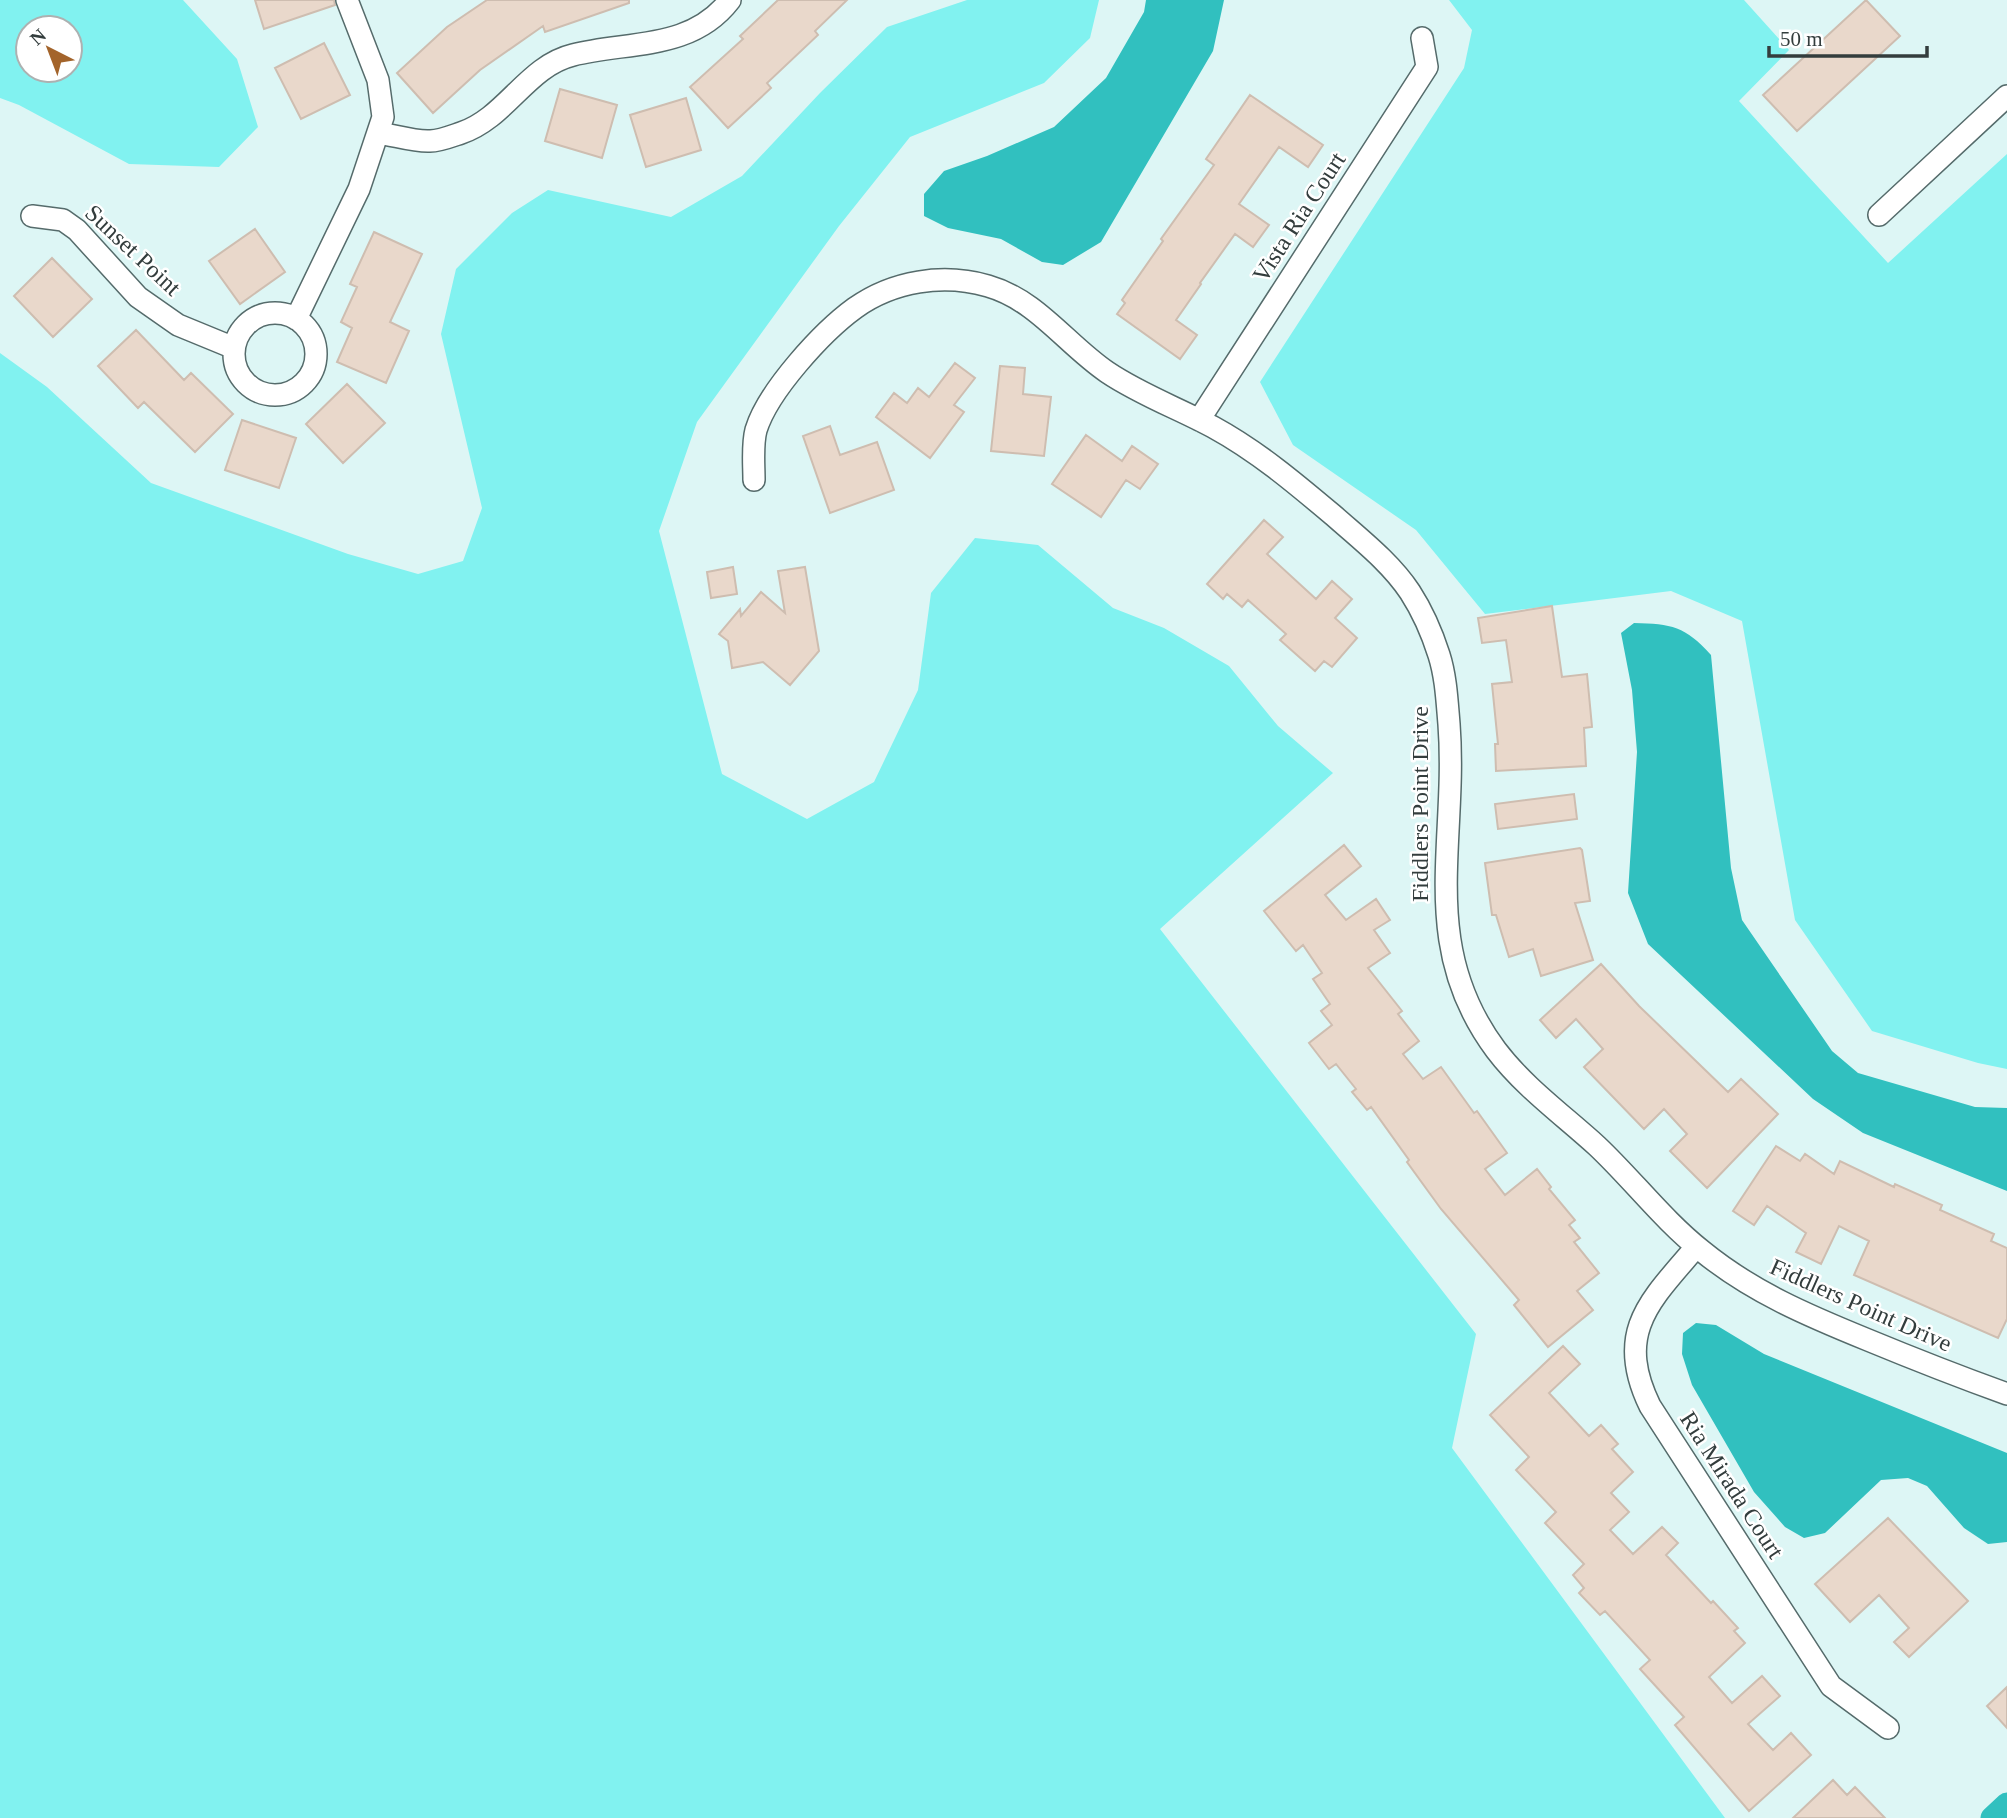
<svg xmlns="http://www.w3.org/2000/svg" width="2007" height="1818" viewBox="0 0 2007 1818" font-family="'Times New Roman',serif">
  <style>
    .green { fill: #81f2f0; fill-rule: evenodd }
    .water { fill: #31c0bf }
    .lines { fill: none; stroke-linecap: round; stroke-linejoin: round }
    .canal { stroke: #31c0bf; stroke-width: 23 }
    .building { fill: #e9d8cb; stroke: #cebdb0; stroke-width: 2 }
    .minor-casing { stroke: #556b6b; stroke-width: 24 }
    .minor { stroke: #fff; stroke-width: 21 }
    .labels { text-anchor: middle; stroke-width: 5; stroke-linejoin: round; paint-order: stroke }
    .street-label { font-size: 24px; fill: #333d3d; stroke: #fff }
  </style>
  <rect width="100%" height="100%" fill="#ddf6f5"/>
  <!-- green -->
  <path class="green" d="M0 0H183L237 59 258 127 219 167 129 164 19 105 0 98ZM70 28V70H28V28Z
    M967 0H1099L1090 38 1044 83 910 137 839 226 697 422 659 531 722 774 807 819 874 782 918 690 931 593 975 538 1038 545 1113 608 1164 628 1229 666 1278 726 1333 773 1160 929 1476 1334 1452 1448 1725 1818H0V353L47 387 151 483 348 554 418 574 463 561 482 508 441 334 456 269 512 213 548 190 671 217 742 176 820 93 887 27Z
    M1449 0H1744L1789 50 1739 101 1888 263 2007 154V1069L1978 1063 1872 1031 1795 920 1742 621 1671 591 1485 614 1416 530 1293 445 1260 382 1464 68 1472 30Z"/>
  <!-- water -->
  <path class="water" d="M1146 0H1224L1213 51 1101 242 1063 265 1042 262 1001 239 948 228 924 216V194L944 171 987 156 1054 127 1106 78 1144 12Z
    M1634 623C1672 624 1685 626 1711 655L1731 868 1742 920 1832 1051 1858 1073 1975 1107 2007 1108V1191L1863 1133 1813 1099 1648 944 1628 893 1637 752 1632 690 1621 633Z
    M1696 1323 1716 1325 1764 1354 2007 1453V1542L1988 1544 1964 1528 1927 1486 1908 1478 1881 1480 1825 1533 1804 1538 1785 1527 1754 1492 1692 1385 1682 1354 1683 1333Z"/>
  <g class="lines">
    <!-- canal -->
    <path class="canal" d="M1992 1818 2007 1804"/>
  </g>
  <!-- building -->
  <path class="building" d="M255 0H334L335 5 264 29Z
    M487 0H629V3L545 32 543 26 480 70 433 113 397 73 447 27Z
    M778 0H847L815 31 818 35 767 83 771 88 728 128 690 87 743 39 740 36Z
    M1866 0 1900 36 1797 131 1763 95Z
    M324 43 350 95 301 119 275 68Z
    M560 89 617 105 602 158 545 141Z
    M1250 95 1323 145 1308 167 1279 147 1239 204 1269 225 1253 247 1235 234 1200 283 1201 284 1176 320 1197 335 1180 359 1117 314 1125 303 1122 300 1163 241 1161 239 1214 165 1206 159Z
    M686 98 701 150 646 167 630 115Z
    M255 229 285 272 240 304 209 261Z
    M374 232 422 254 390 322 409 331 386 383 337 362 352 328 341 322 357 287 350 284Z
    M52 258 92 299 53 337 14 296Z
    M136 330 184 380 191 373 233 414 195 452 144 402 138 408 98 366Z
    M955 363 975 378 954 405 964 412 930 458 876 417 894 393 907 403 918 388 929 397Z
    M1000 366 1025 368 1023 394 1051 397 1044 456 991 451Z
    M347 384 385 423 343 463 306 424Z
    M242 420 296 438 279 488 225 470Z
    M830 426 840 455 877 442 894 490 830 513 803 436Z
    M1086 435 1122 461 1132 446 1158 464 1140 489 1126 480 1101 517 1052 484Z
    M1264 520 1283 537 1267 554 1316 599 1332 581 1352 599 1335 618 1357 638 1332 667 1324 661 1315 671 1280 640 1286 634 1248 600 1242 607 1227 594 1223 599 1207 584Z
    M733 567 737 594 711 598 707 572Z
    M805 567 819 651 790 685 763 662 732 668 728 641 719 634 740 609 741 616 761 592 785 613 778 571Z
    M1552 606 1562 677 1587 674 1592 727 1584 728 1586 766 1496 771 1495 744H1498L1492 684 1512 682 1506 640 1482 643 1478 618Z
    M1574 794 1577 819 1498 829 1495 804Z
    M1344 845 1361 866 1325 895 1346 920 1376 899 1390 920 1374 930 1390 953 1368 968 1402 1011 1398 1014 1419 1041 1403 1054 1423 1079 1441 1067 1474 1113 1477 1111 1507 1153 1485 1169 1505 1195 1537 1169 1551 1187 1549 1189 1575 1220 1569 1225 1580 1238 1574 1242 1599 1273 1577 1291 1593 1310 1548 1347 1514 1305 1519 1300 1441 1209 1407 1162 1409 1160 1371 1107 1367 1110 1352 1092 1356 1089 1336 1064 1329 1069 1309 1043 1332 1025 1321 1011 1330 1004 1313 979 1322 973 1303 945 1296 951 1264 911Z
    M1580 848 1582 850 1590 901 1575 903 1593 960 1541 976 1533 949 1509 957 1496 915H1492L1485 863Z
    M1601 964 1639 1006 1728 1092 1741 1079 1778 1114 1707 1188 1670 1151 1687 1134 1664 1109 1644 1129 1584 1067 1603 1049 1576 1019 1556 1038 1540 1020Z
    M1776 1146 1800 1161 1805 1154 1834 1174 1840 1161 1894 1187 1895 1184 1942 1205 1940 1210 1994 1234 1991 1241 2007 1248V1319L1998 1338 1854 1275 1869 1241 1839 1226 1821 1264 1796 1252 1806 1233 1767 1206 1754 1225 1733 1211Z
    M1563 1346 1580 1364 1549 1393 1589 1436 1601 1425 1618 1444 1612 1449 1633 1472 1611 1493 1629 1512 1610 1530 1633 1554 1662 1527 1678 1543 1666 1555 1711 1603 1713 1601 1738 1628 1734 1631 1745 1643 1709 1677 1732 1703 1762 1676 1780 1696 1748 1724 1773 1750 1791 1733 1811 1755 1749 1811 1675 1725 1684 1717 1640 1669 1650 1660 1605 1611 1600 1615 1579 1593 1584 1588 1573 1575 1584 1564 1545 1523 1556 1512 1516 1470 1529 1457 1490 1415Z
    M1888 1518 1968 1601 1909 1657 1894 1642 1909 1628 1879 1595 1850 1622 1815 1584Z
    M2007 1687V1728L1987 1706Z
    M1833 1780 1847 1795 1855 1787 1885 1818H1793Z"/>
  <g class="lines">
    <!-- minor casing -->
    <g class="minor-casing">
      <path id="minor" d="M378 133C394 135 414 142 430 141 440 141 452 136 461 133 506 118 527 66 573 55 627 41 691 51 730 0
        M1879 215 2007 96
        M32 216 63 220 77 230 138 297 178 325 234 348
        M234 354a41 41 0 1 1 82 0a41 41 0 1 1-82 0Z
        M296 319 359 189 383 117 378 80 347 0
        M1199 420 1427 67 1422 38
        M754 480C754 464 752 445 756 430 768 391 822 332 855 308 893 281 943 273 988 286 1037 300 1066 344 1107 372 1141 395 1178 408 1213 427 1257 451 1295 483 1333 515 1360 539 1390 562 1410 592 1423 612 1432 633 1439 655 1446 677 1447 701 1449 724 1458 843 1417 944 1496 1050 1524 1087 1563 1115 1597 1146 1633 1180 1663 1220 1702 1251 1752 1292 1809 1316 1868 1340 1914 1359 1960 1377 2007 1394
        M1696 1247C1650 1301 1614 1332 1650 1406L1831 1686 1888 1728"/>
    </g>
    <!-- minor -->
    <use href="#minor" class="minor"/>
  </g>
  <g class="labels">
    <!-- street labels -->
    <g class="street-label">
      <text transform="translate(1299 217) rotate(-57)" y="8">Vista Ria Court</text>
      <text transform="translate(133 250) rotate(43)" y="8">Sunset Point</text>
      <text transform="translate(1420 804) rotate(-90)" y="8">Fiddlers Point Drive</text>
      <text transform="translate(1861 1305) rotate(24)" y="8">Fiddlers Point Drive</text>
      <text transform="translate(1732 1485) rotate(57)" y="8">Ria Mirada Court</text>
    </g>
  </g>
  <!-- north arrow -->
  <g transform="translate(49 49) rotate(318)"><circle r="33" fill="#ffffff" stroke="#adb1b1" stroke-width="2"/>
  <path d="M0-5L12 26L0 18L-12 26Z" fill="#a3642b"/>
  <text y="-10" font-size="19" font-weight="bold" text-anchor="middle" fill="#333d3d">N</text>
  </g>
  <!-- scale -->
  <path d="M1769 46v10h158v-10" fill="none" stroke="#333d3d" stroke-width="3.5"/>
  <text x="1780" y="46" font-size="21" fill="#333d3d" stroke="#ffffff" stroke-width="5" paint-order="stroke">50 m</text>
</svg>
